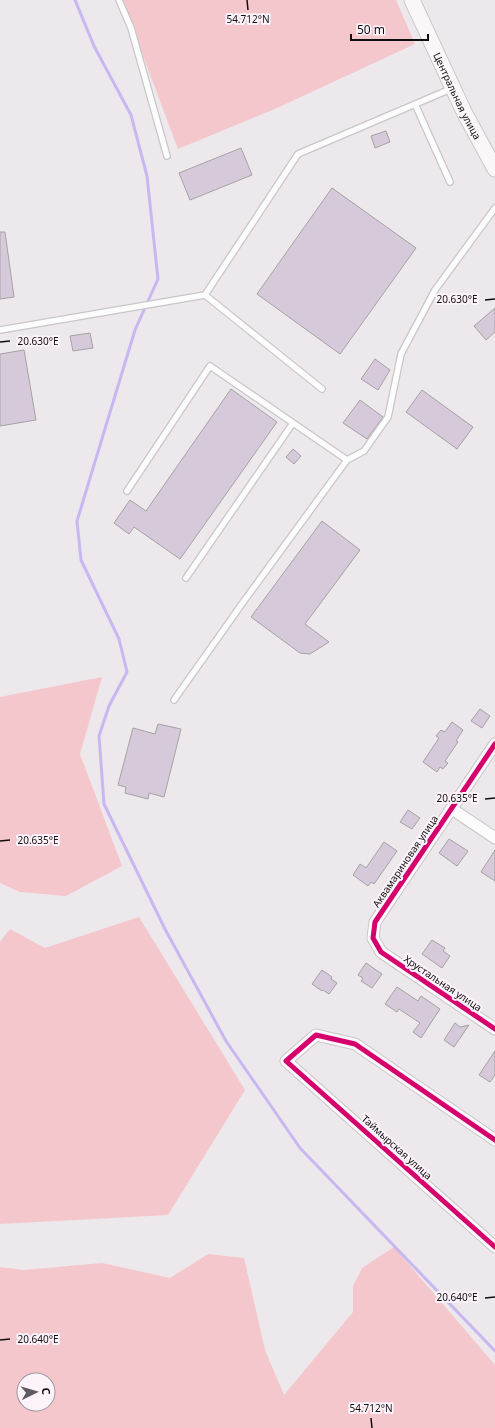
<svg xmlns="http://www.w3.org/2000/svg" width="495" height="1428" viewBox="0 0 495 1428" font-family="'Noto Sans',sans-serif">
  <style>
    .green { fill: #f4c7cd; fill-rule: evenodd }
    .lines { fill: none; stroke-linecap: round; stroke-linejoin: round }
    .stream { stroke: #c7b8f2; stroke-width: 3 }
    .building { fill: #d6cada; stroke: #a4a2a5 }
    .lane-casing { stroke: #c9c6c9; stroke-width: 8 }
    .street-casing { stroke: #c9c6c9; stroke-width: 13 }
    .secondary-casing { stroke: #c9c6c9; stroke-width: 17 }
    .lane { stroke: #fcfcfc; stroke-width: 5.5 }
    .street { stroke: #fcfcfc; stroke-width: 11 }
    .secondary { stroke: #faf7f9; stroke-width: 15 }
    .cycleway-casing { stroke: #fcf4fa; stroke-width: 8 }
    .cycleway { stroke: #d6006c; stroke-width: 5 }
    .ticks { fill: none; stroke: #110e10; stroke-width: 1.5 }
    .labels { text-anchor: middle; stroke-width: 4; stroke-linejoin: round; paint-order: stroke }
    .street-label { font-size: 10px; fill: #110e10; stroke: #fcf4fa }
    .ticks-label { font-size: 10px; text-anchor: middle; fill: #110e10; stroke: #fcf4fa; stroke-width: 4; stroke-linejoin: round; paint-order: stroke }
  </style>
  <rect width="100%" height="100%" fill="#ece8eb"/>
  <!-- green -->
  <path class="green" d="M122 0H396L415 44 277 108 178 149Z
    M102 677 80 754 122 866 66 896 20 892 0 883V697Z
    M139 917 245 1090 168 1215 0 1224V942L10 929 45 948Z
    M394 1247 495 1365V1428H0V1267L24 1270 102 1263 170 1278 208 1254 244 1258 265 1350 284 1395 353 1312V1286L362 1268ZM24 1380H48V1404H24Z"/>
  <g class="lines">
    <!-- stream -->
    <path class="stream" d="M75 0 94 46 131 115 147 176 158 279 135 330 77 521 81 560 119 639 127 672 109 706 99 736 104 804 165 929 226 1041 300 1148 495 1351"/>
  </g>
  <!-- building -->
  <path class="building" d="M386 131 390 142 375 148 371 136Z
    M241 148 252 175 190 200 179 173Z
    M332 188 416 248 340 354 257 294Z
    M0 232H5L14 297 0 299Z
    M495 308V332L486 340 474 326Z
    M90 333 93 348 73 351 70 336Z
    M24 350 36 420 0 426V354Z
    M375 359 390 370 378 390 361 379Z
    M231 389 277 422 180 559 134 527 129 534 114 523 130 500 146 511Z
    M422 390 473 427 457 449 406 412Z
    M360 400 383 417 367 439 343 423Z
    M293 449 301 456 294 464 286 457Z
    M322 521 360 550 305 624 329 642 310 654 300 653 251 617Z
    M480 709 490 716 482 728 471 721Z
    M452 722 463 730 456 741 458 742 445 761 448 763 443 769 440 767 437 772 423 762 439 738 436 736 441 730 445 732Z
    M158 724 181 729 164 797 149 793 148 799 125 793 126 787 118 785 133 728 155 734Z
    M408 810 420 818 412 829 400 822Z
    M449 839 468 851 457 866 439 853Z
    M384 842 397 851 374 884 371 882 368 886 353 875 360 864 366 868Z
    M495 850V881L481 872Z
    M432 940 445 948 443 951 450 956 442 968 422 954Z
    M366 963 382 974 372 988 361 981 363 978 358 975Z
    M322 970 332 977 331 979 337 983 329 994 323 990 322 991 312 984Z
    M397 987 418 1001 421 996 440 1009 421 1038 413 1032 420 1023 399 1009 397 1012 385 1004Z
    M455 1023 460 1027 469 1025 454 1047 444 1040Z
    M495 1051V1075L490 1082 479 1075Z"/>
  <g class="lines">
    <!-- lane casing -->
    <g class="lane-casing">
      <path id="lane" d="M119 0 131 28 167 156
        M415 104 450 182
        M0 330 205 295
        M322 389 205 295 298 154 453 88
        M127 491 210 366 347 460
        M186 578 293 423
        M174 700 244 601 347 460 364 451 388 417 401 354 435 290 495 208"/>
    </g>
    <!-- street casing -->
    <g class="street-casing">
      <path id="street" d="M495 744 375 922 373 938 381 952 495 1029
        M452 809 495 838
        M495 1140 355 1044 316 1035 286 1061 495 1247"/>
    </g>
    <!-- secondary casing -->
    <g class="secondary-casing">
      <g id="secondary">
        <path id="s1" d="M412 0 464 112 495 169"/>
      </g>
    </g>
    <!-- lane -->
    <use href="#lane" class="lane"/>
    <!-- street -->
    <use href="#street" class="street"/>
    <!-- secondary -->
    <use href="#secondary" class="secondary"/>
    <!-- cycleway casing -->
    <g class="cycleway-casing">
      <path id="cycleway" d="M495 744 375 922 373 938 381 952 495 1029
        M495 1140 355 1044 316 1035 286 1061 495 1247"/>
    </g>
    <!-- cycleway -->
    <use href="#cycleway" class="cycleway"/>
  </g>
  <!-- ticks -->
  <path class="ticks" d="M247 0 248 10M485 300 495 299M0 342 10 341M485 799 495 798M0 841 10 840M485 1298 495 1297M0 1340 10 1339M371 1418 372 1428"/>
  <g class="labels">
    <!-- street labels -->
    <g class="street-label">
      <text dy="4" stroke="none"><textPath href="#s1" startOffset="106">Центральная улица</textPath></text>
      <text transform="translate(405 861) rotate(-56)" y="4">Аквамариновая улица</text>
      <text transform="translate(443 983) rotate(34)" y="4">Хрустальная улица</text>
      <text transform="translate(397 1147) rotate(42)" y="4">Таймырская улица</text>
    </g>
  </g>
  <g class="ticks-label">
    <text x="248" y="23">54.712°N</text>
    <text x="457" y="303">20.630°E</text>
    <text x="38" y="345">20.630°E</text>
    <text x="457" y="802">20.635°E</text>
    <text x="38" y="844">20.635°E</text>
    <text x="457" y="1301">20.640°E</text>
    <text x="38" y="1343">20.640°E</text>
    <text x="371" y="1412">54.712°N</text>
  </g>
  <!-- north arrow -->
  <g transform="translate(36 1392) rotate(85)"><circle r="19" fill="#fcf4fa" stroke="#9e989c"/>
  <path d="M0-3L7 15L0 10L-7 15Z" fill="#5e5a5d"/>
  <text y="-6" font-size="11" font-weight="bold" text-anchor="middle" fill="#110e10">С</text>
  </g>
  <!-- scale -->
  <path d="M351 34v6h77v-6" fill="none" stroke="#110e10" stroke-width="2"/>
  <text x="357" y="34" font-size="12" fill="#110e10" stroke="#fcf4fa" stroke-width="3" paint-order="stroke">50 m</text>
</svg>
